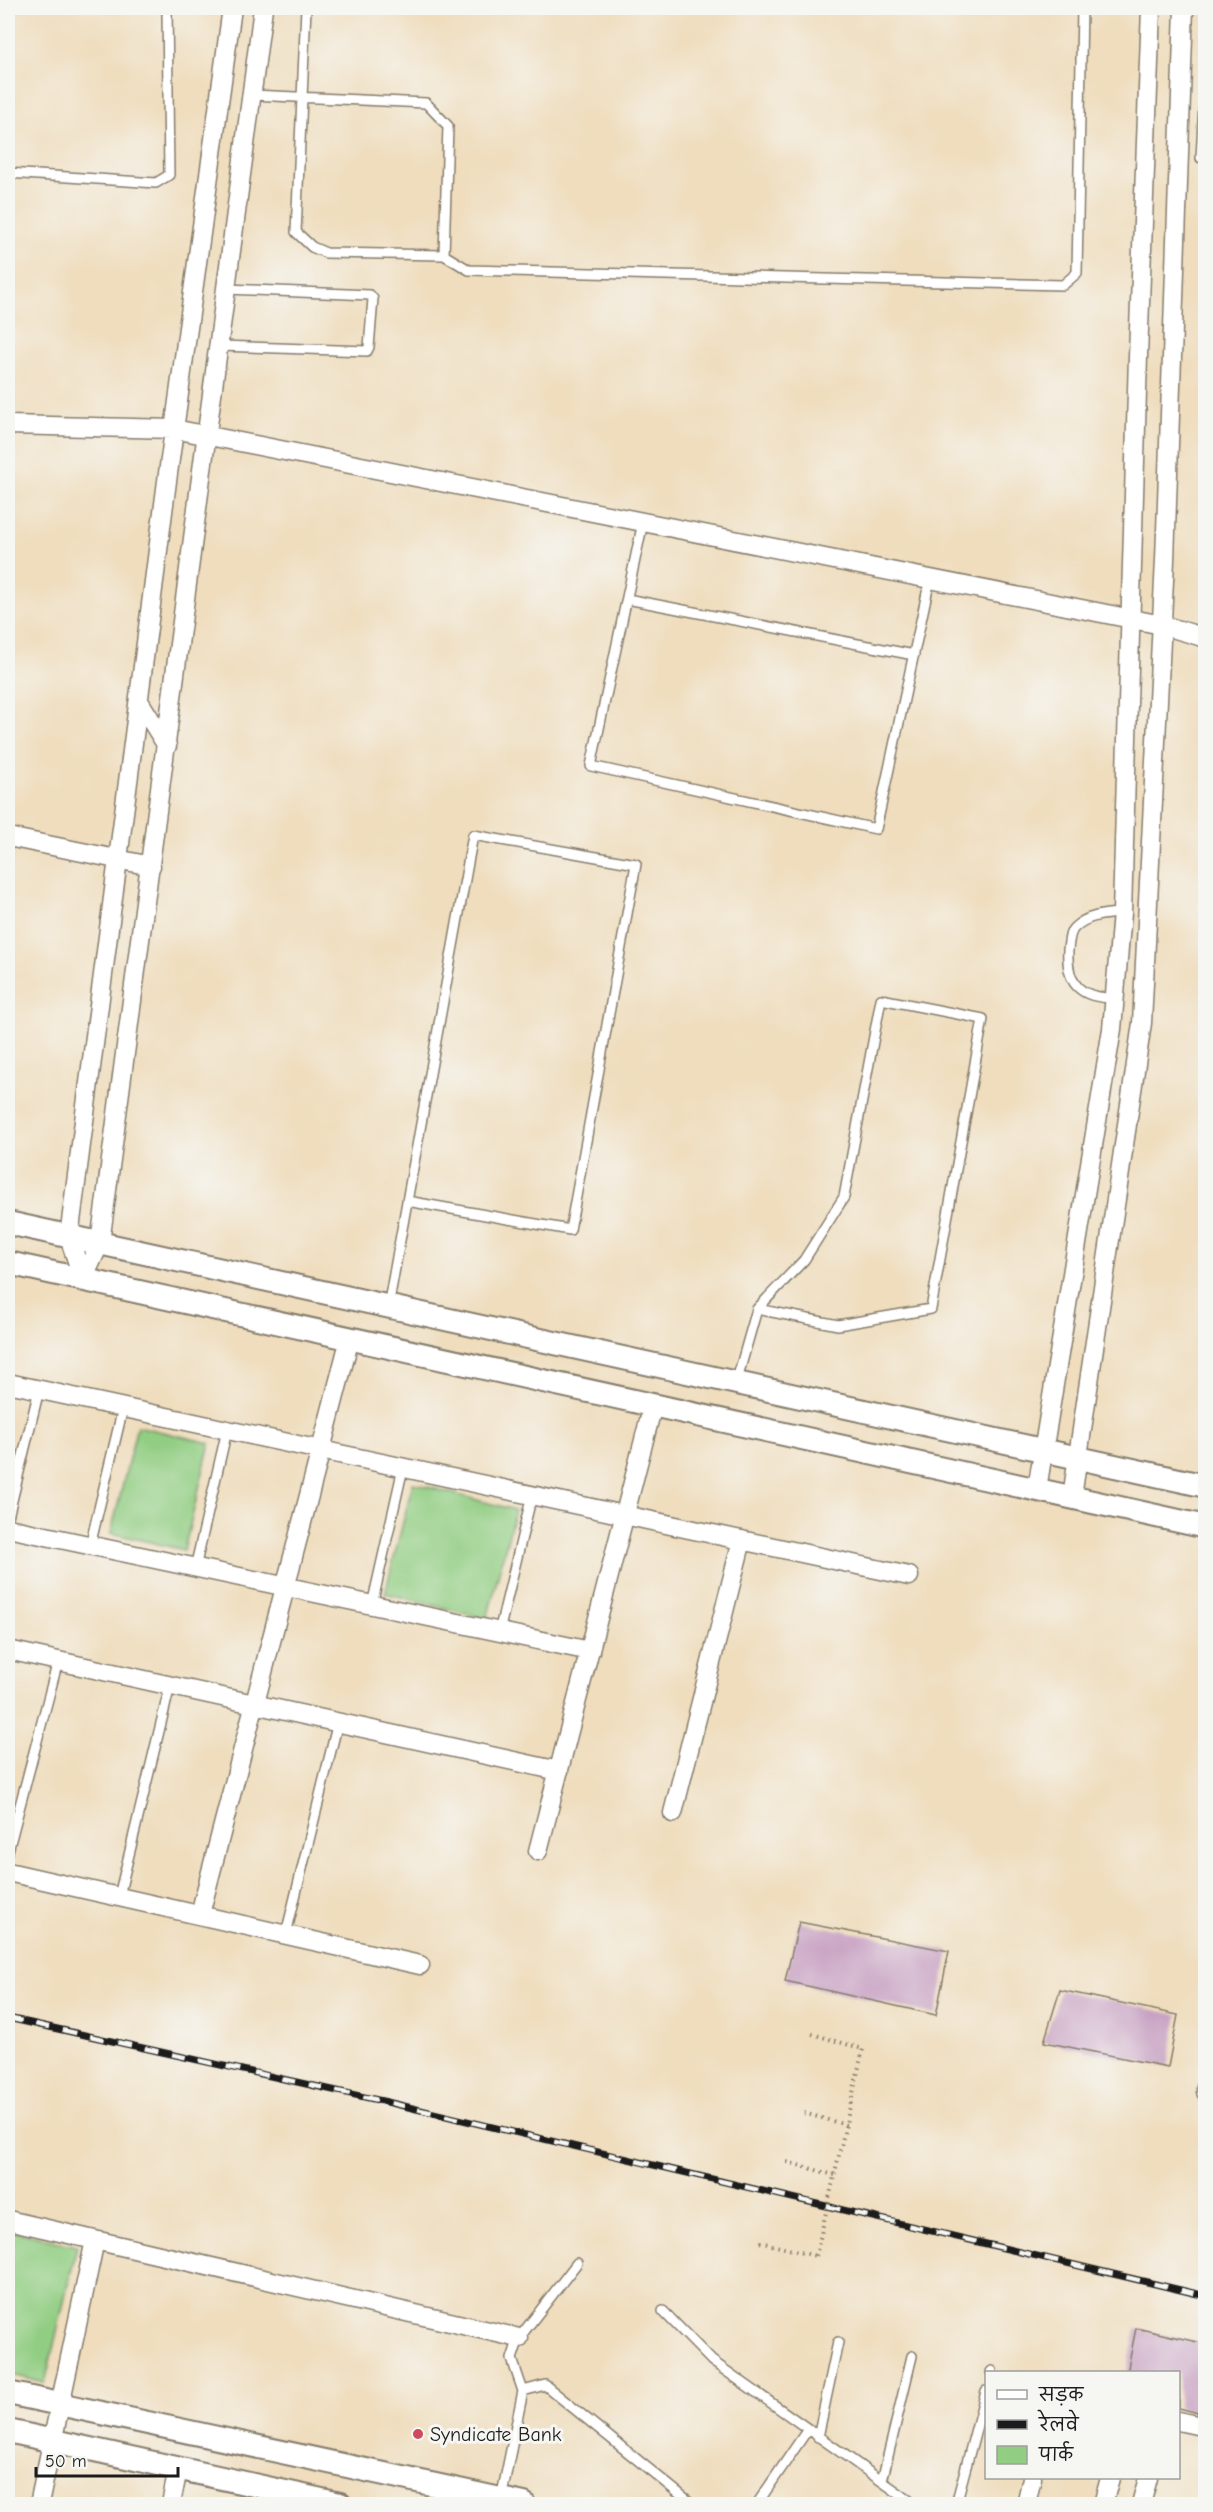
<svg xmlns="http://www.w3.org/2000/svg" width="1213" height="2512" viewBox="0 0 1213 2512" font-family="'Comic Neue','Playpen Sans Deva',sans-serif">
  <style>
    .green { fill: #91cd82; stroke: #56744f; stroke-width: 1.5 }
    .building { fill: #c7a0c2 }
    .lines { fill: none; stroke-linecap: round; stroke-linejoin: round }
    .service-casing { stroke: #867c6c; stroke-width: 12 }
    .minor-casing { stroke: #867c6c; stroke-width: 21 }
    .tertiary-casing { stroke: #867c6c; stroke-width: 26 }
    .path { stroke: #867c6c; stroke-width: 4; stroke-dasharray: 1.5 4.5; stroke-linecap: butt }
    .service { stroke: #fff; stroke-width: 9 }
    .minor { stroke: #fff; stroke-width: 18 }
    .tertiary { stroke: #fff; stroke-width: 22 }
    .rail-casing { stroke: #1c1c1c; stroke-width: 7 }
    .rail { stroke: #f6f6f2; stroke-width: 4.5; stroke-dasharray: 14; stroke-linecap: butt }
    .path-bridge { stroke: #867c6c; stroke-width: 4; stroke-dasharray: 1.5 4.5; stroke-linecap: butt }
    .poi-dot { fill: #d1495b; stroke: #f6f6f2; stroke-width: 2 }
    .labels { text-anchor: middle; stroke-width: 6; stroke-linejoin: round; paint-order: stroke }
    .poi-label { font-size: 20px; fill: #1c1c1c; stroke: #f6f6f2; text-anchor: start }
  </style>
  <rect width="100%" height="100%" fill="#f6f6f2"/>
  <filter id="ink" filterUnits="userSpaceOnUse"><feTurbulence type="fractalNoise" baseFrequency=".0167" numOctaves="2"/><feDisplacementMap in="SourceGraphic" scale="12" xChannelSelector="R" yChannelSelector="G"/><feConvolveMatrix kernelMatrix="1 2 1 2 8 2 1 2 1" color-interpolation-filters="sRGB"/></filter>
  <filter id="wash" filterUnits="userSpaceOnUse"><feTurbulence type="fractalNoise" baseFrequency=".008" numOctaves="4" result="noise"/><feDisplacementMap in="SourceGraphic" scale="24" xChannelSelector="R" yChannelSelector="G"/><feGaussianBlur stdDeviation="1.35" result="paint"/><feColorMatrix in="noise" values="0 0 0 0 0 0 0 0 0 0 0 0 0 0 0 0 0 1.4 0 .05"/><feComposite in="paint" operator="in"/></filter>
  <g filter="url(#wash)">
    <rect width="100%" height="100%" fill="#efddbd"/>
    <!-- green -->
    <path class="green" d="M137 1426 210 1443 184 1550 111 1533Z
      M413 1483 515 1510 487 1619 385 1593Z
      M8 2230 77 2246 45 2383 8 2374Z"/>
    <g id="blocks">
      <!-- building -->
      <path class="building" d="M799 1922 949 1951 936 2015 785 1981Z
        M1060 1990 1178 2015 1168 2067 1044 2042Z
        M1136 2328 1206 2344V2415L1179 2408V2373H1127Z"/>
    </g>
  </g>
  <g filter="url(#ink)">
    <use href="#blocks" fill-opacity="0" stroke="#867c6c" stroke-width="1.5"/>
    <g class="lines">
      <!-- service casing -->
      <g class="service-casing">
        <path id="service" d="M306 8 296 232 312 247 326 253 444 255 469 270 1063 285 1077 273 1082 8
          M1206 67 1201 158 1206 160
          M252 95 426 103 448 126 444 255
          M8 173 156 183 169 175 167 8
          M220 346 367 351 369 347 373 299 370 295 227 289
          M643 522 591 766 876 829 930 579
          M627 599 914 655
          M1114 998C1081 998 1066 985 1068 950 1069 943 1069 933 1074 928 1087 915 1105 914 1122 913
          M388 1307 473 835 636 864 570 1230 407 1201
          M736 1383 757 1309 804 1260 844 1197 881 999 983 1019 931 1309 838 1325 757 1309
          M8 1517 39 1390
          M90 1546 123 1408
          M195 1568 227 1430
          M372 1605 403 1468
          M499 1632 532 1495
          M8 1851 58 1661
          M119 1896 170 1686
          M286 1934 338 1722
          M663 2311 712 2361 914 2504
          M991 2372 992 2371
          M523 2391 545 2385 692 2504
          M818 2437 838 2342
          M882 2481 912 2356
          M501 2499 523 2391 512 2359 519 2338 577 2263
          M757 2504 808 2429
          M956 2504 986 2391"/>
      </g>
      <!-- minor casing -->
      <g class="minor-casing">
        <path id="minor" d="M8 425 174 429 1162 625 1206 638
          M139 701 167 746
          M8 837 151 866
          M83 1279 100 1243 263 8
          M83 1279 69 1237 167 481 232 8
          M8 1383 909 1576
          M1037 1489 1112 1029 1122 913 1138 356 1151 8
          M1072 1497 1142 1023 1165 560 1184 8
          M8 1528 590 1651
          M8 1650 559 1771
          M673 1813 742 1540
          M538 1851 653 1405
          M8 1872 420 1965
          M200 1914 350 1338
          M1206 2087V2092
          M8 2220 519 2338
          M1178 2421 1206 2427
          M39 2504 95 2240
          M171 2504 178 2469
          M1026 2504 1032 2478
          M1103 2504 1110 2478
          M1141 2504 1148 2478"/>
      </g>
      <!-- tertiary casing -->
      <g class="tertiary-casing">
        <path id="tertiary" d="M8 1223 1206 1486
          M8 1263 1206 1527
          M8 2393 524 2504
          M8 2431 340 2504"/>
      </g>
      <!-- path -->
      <path class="path" d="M812 2034 863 2049
        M804 2113 846 2125
        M787 2162 834 2175
        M760 2242 816 2256"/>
      <!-- service -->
      <use href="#service" class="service"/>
      <!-- minor -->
      <use href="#minor" class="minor"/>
      <!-- tertiary -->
      <use href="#tertiary" class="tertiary"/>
      <!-- rail casing -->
      <g class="rail-casing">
        <path id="rail" d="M8 2018 387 2102 1206 2296"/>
      </g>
      <!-- rail -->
      <use href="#rail" class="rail"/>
      <!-- path-bridge -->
      <path class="path-bridge" d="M816 2256 863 2049"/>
    </g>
  </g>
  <!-- markers -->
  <circle class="poi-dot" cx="418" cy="2434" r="6"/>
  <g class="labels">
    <!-- poi labels -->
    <g class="poi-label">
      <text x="430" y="2441">Syndicate Bank</text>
    </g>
  </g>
  <!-- margin -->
  <rect width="1213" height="2512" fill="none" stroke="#f6f6f2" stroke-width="30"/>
  <!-- legend -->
  <rect x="985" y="2371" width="195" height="108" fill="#f6f6f2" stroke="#9f9f9c" stroke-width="1.5"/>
  <rect x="997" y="2390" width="30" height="9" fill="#ffffff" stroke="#9f9f9c" stroke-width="1.5"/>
  <text x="1039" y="2401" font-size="18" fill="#1c1c1c">सड़क</text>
  <rect x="997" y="2420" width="30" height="9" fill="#1c1c1c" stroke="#9f9f9c" stroke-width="1.5"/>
  <text x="1039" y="2431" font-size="18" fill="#1c1c1c">रेलवे</text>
  <rect x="997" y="2446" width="30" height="18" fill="#91cd82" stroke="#9f9f9c" stroke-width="1.5"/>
  <text x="1039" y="2461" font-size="18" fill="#1c1c1c">पार्क</text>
  <!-- scale -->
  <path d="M36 2467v9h142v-9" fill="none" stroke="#1c1c1c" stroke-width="3"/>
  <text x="45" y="2467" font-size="18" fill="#1c1c1c" stroke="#f6f6f2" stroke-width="4.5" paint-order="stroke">50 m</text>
</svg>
